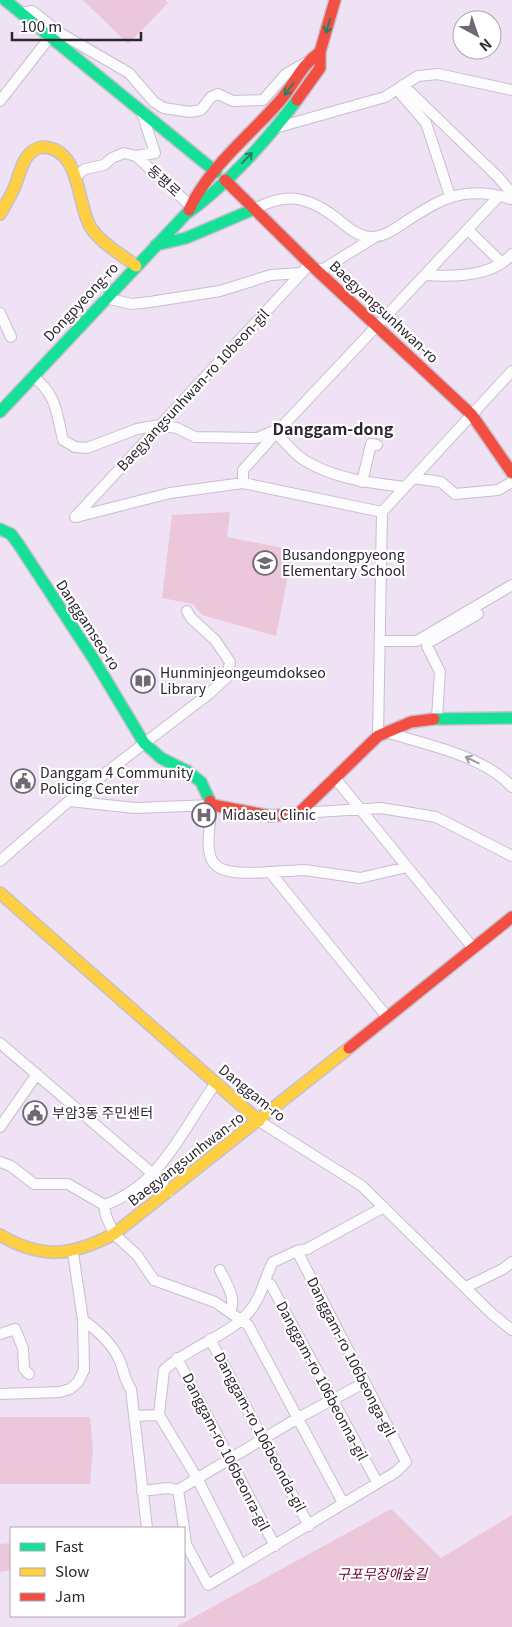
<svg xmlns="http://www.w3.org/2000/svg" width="512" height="1627" viewBox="0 0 512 1627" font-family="Georgia,'Noto Sans KR',serif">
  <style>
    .green { fill: #ebc7d9 }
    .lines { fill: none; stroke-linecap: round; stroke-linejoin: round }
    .street-casing { stroke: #c8bfcd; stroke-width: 12 }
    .fast-casing { stroke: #c8bfcd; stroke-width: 14 }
    .slow-casing { stroke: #c8bfcd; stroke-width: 14 }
    .jam-casing { stroke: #c8bfcd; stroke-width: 14 }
    .street { stroke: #fcfbfd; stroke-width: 10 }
    .fast { stroke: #16e098; stroke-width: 11 }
    .slow { stroke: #ffcf43; stroke-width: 11 }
    .jam { stroke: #f24e42; stroke-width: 11 }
    .oneway { stroke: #228264 }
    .oneway2 { stroke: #9f9ba1 }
    .labels { text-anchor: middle; stroke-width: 4.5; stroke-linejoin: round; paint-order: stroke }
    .street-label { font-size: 14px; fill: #2d2531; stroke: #fff }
    .poi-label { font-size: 14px; fill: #2d2531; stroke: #fff; text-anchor: start }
    .park-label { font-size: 14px; font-style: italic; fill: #660036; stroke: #fff }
    .quarter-label { font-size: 16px; font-weight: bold; fill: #2d2531; stroke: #fff }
  </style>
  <rect width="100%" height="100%" fill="#eee2f4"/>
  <!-- green -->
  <path class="green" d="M83 0H165L168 3 128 44Z
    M230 512 227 537 293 550 276 636 202 615 193 604 162 598 172 515Z
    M0 1417H90L93 1450 90 1484H0Z
    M391 1509 441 1558 512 1515V1627H176Z
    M11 1543V1570L0 1572V1544Z"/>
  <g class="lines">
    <!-- street casing -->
    <g class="street-casing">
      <path id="street" d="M21 13 32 11 60 33 129 73 154 102 164 108 190 112 201 110 211 97 218 94 233 101 263 100 286 74 305 63
        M0 101 50 37
        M275 128 385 97 418 76 438 74 512 90
        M136 156 191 206
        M76 176 85 169 104 165 112 158 124 153 136 156 155 153 142 113
        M450 196 426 123 401 94 403 85 498 177 509 190 510 199
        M254 209C286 193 305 195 335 217 346 225 355 236 371 237 384 237 395 229 405 222 444 197 464 185 512 199
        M468 230 502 263
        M317 270 325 268 375 237
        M425 275C453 277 493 277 512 254
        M105 298 132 304 150 302 220 291 271 275 301 273
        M0 313 11 337
        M33 376C57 396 56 411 63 440L75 447 87 448 137 429 159 425 177 428 195 437 257 438 271 432 276 433C285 442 293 453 304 460 334 479 371 483 405 487
        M413 478 441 482 455 494 498 490 512 482
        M362 482 371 444 377 445
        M243 483V470L276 433 499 196
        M75 517 310 264
        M76 517 170 493 243 483 382 512
        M380 641H417L512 585
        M437 718 440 672 427 646 428 643 478 614
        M389 733C428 745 484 756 512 787
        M378 736 382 512 512 371
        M335 778 473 948
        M69 801 135 808 212 805C204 866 205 876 270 872L387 1017
        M299 813 381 808 436 817 512 856
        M0 861 69 801 210 693 227 677 230 662 215 640 191 618 187 611
        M270 872 305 870 360 878 407 867
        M0 1043 153 1174 169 1192
        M259 1121 362 1186 491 1313 512 1330
        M0 1127 37 1074
        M0 1162 11 1166 34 1184H68L104 1205 106 1216 114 1234 137 1255 154 1280 215 1302 248 1325 343 1503
        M104 1205C162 1185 182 1129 216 1083
        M220 1270C226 1283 237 1298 230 1312
        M265 1281 271 1285 377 1482
        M466 1287 503 1269 512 1262
        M83 1320C97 1330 112 1344 119 1359 124 1370 124 1380 131 1389L147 1528
        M0 1334 15 1329 23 1348 24 1369 29 1374
        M210 1339 309 1526
        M177 1358 275 1546
        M0 1394 60 1392 70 1389 78 1382 84 1370 83 1320 73 1253
        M135 1416 159 1415
        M178 1490 298 1418 364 1383
        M142 1491 168 1488 178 1490 184 1528
        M184 1529 186 1544 208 1585 396 1472 406 1462 297 1251
        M241 1565 197 1478 159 1415 164 1370C189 1346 236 1334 254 1305 263 1292 265 1276 273 1262L297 1251 307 1249 384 1207"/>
    </g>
    <!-- fast casing -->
    <g class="fast-casing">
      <path id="fast" d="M5 0 216 172
        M156 245 186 238 254 209
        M0 412 186 214C226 186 268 139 297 100
        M0 529 11 534 19 545 93 658 144 743 161 758 187 771 201 782 210 801
        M434 719 512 718"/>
    </g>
    <!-- slow casing -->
    <g class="slow-casing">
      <path id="slow" d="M0 214C5 205 11 196 15 186 21 171 23 151 42 147 82 148 76 204 91 228 102 244 121 254 136 266
        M0 893 259 1121
        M0 1235C42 1260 72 1256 114 1234L349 1048"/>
    </g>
    <!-- jam casing -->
    <g class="jam-casing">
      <path id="jam" d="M297 100 320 68V52L335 0
        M225 180 310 264 472 415 512 473
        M189 210C208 168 249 136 279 102 295 84 300 66 320 52
        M210 801 212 805 271 816 299 813 378 736 411 722 434 719
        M349 1048 512 917"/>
    </g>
    <!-- street -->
    <use href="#street" class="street"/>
    <!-- fast -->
    <use href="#fast" class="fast"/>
    <!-- slow -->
    <use href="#slow" class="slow"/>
    <!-- jam -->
    <use href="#jam" class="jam"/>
  </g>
  <!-- one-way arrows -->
  <defs><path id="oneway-shaft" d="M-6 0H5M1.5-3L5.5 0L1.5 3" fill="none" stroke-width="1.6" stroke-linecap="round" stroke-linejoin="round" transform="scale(1.25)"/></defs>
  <g class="oneway">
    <use href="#oneway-shaft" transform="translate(328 26) rotate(107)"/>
    <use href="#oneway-shaft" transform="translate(289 89) rotate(127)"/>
    <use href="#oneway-shaft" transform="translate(247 158) rotate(-46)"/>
  </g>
  <use class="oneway2" href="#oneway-shaft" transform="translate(472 760) rotate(-154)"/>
  <!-- icons -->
  <defs>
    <g id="school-ring" transform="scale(1.25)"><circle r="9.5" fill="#fff" stroke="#716775" stroke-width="1.5"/><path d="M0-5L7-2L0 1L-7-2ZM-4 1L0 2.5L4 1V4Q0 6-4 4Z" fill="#716775"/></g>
    <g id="library-ring" transform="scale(1.25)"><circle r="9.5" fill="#fff" stroke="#716775" stroke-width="1.5"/><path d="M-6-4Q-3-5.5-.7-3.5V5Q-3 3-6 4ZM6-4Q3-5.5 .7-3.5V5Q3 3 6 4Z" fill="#716775"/></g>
    <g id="civic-ring" transform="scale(1.25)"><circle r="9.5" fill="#fff" stroke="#716775" stroke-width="1.5"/><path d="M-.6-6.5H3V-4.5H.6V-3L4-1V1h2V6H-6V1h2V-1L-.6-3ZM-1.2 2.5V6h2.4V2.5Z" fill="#716775"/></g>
    <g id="hospital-ring" transform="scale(1.25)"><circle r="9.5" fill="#fff" stroke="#716775" stroke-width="1.5"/><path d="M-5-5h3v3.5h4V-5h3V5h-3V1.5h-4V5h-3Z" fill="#716775"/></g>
  </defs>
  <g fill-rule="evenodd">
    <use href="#school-ring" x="265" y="563"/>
    <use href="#library-ring" x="143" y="681"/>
    <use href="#civic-ring" x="23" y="781"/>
    <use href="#hospital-ring" x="204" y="815"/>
    <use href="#civic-ring" x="35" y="1113"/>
  </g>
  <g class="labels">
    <!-- street labels -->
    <g class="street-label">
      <text transform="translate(164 181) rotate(42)" y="5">동평로</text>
      <text transform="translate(81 302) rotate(-47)" y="5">Dongpyeong-ro</text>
      <text transform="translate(384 312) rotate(43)" y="5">Baegyangsunhwan-ro</text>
      <text transform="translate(193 390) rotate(-47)" y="5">Baegyangsunhwan-ro 10beon-gil</text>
      <text transform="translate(88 625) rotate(57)" y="5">Danggamseo-ro</text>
      <text transform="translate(252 1093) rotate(39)" y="5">Danggam-ro</text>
      <text transform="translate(186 1159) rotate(-38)" y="5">Baegyangsunhwan-ro</text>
      <text transform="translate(351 1357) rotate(63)" y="5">Danggam-ro 106beonga-gil</text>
      <text transform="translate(322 1381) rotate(62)" y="5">Danggam-ro 106beonna-gil</text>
      <text transform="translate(260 1432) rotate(62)" y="5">Danggam-ro 106beonda-gil</text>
      <text transform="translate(226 1452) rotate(63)" y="5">Danggam-ro 106beonra-gil</text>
    </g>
    <!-- poi labels -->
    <g class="poi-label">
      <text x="282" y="560">Busandongpyeong<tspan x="282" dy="16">Elementary School</tspan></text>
      <text x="160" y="678">Hunminjeongeumdokseo<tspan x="160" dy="16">Library</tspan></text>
      <text x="40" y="778">Danggam 4 Community<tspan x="40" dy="16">Policing Center</tspan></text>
      <text x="222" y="820">Midaseu Clinic</text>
      <text x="52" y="1118">부암3동 주민센터</text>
    </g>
    <!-- park labels -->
    <g class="park-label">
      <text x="382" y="1579">구포무장애숲길</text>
    </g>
    <!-- quarter labels -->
    <g class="quarter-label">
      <text x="333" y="435">Danggam-dong</text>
    </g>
  </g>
  <!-- legend -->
  <rect x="10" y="1527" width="175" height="90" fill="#ffffff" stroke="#aba8ad"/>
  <rect x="20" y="1543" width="25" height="8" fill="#16e098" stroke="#aba8ad"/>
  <text x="55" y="1552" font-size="15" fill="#2d2531">Fast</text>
  <rect x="20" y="1568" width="25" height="8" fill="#ffcf43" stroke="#aba8ad"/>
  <text x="55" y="1577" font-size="15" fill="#2d2531">Slow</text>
  <rect x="20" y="1593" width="25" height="8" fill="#f24e42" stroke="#aba8ad"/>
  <text x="55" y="1602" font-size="15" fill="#2d2531">Jam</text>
  <!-- north arrow -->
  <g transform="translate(477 35) rotate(140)"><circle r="24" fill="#ffffff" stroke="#aba8ad"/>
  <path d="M0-4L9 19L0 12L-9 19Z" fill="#716775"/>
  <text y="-8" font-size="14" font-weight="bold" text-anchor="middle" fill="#2d2531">N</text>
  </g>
  <!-- scale -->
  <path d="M12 32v8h129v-8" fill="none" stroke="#2d2531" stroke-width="2.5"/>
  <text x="20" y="32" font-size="15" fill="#2d2531" stroke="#ffffff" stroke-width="4" paint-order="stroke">100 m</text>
</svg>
